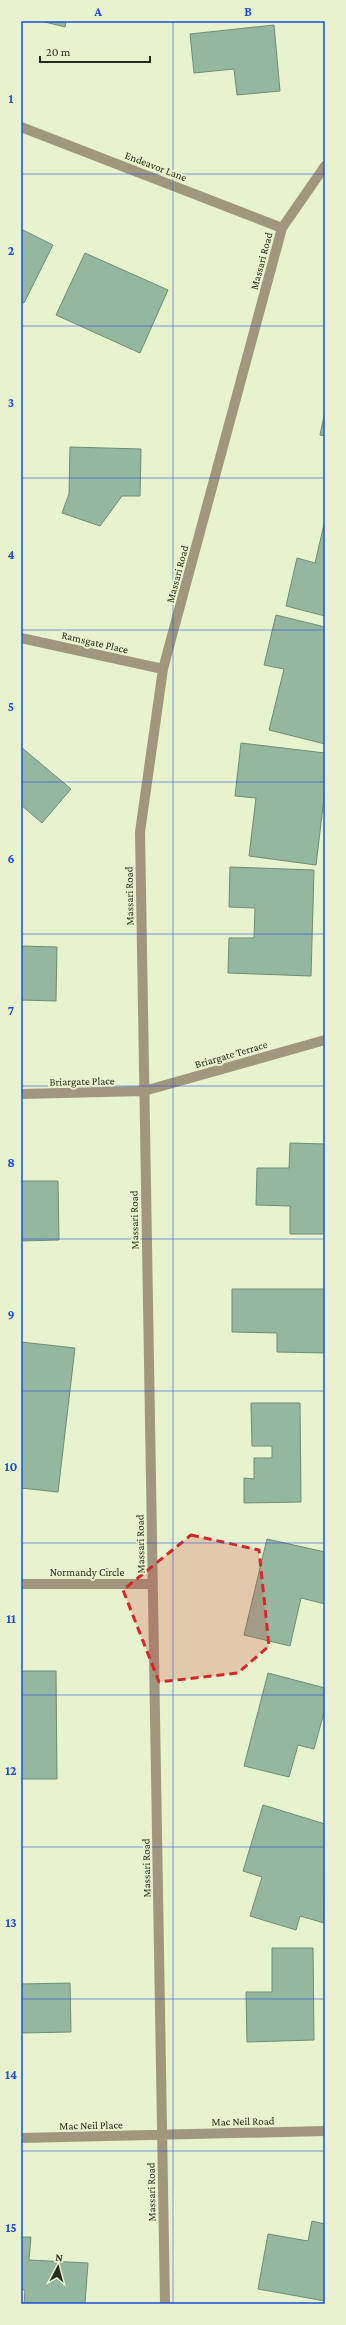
<svg xmlns="http://www.w3.org/2000/svg" width="346" height="2325" viewBox="0 0 346 2325" font-family="'Crimson Pro',serif">
  <style>
    .building { fill: #96b79f; stroke: #6e8d76 }
    .lines { fill: none; stroke-linecap: round; stroke-linejoin: round }
    .minor { stroke: #a0977e; stroke-width: 10 }
    .marked { fill: #d62828; fill-opacity: 0.2; stroke: #d62828; stroke-width: 3; stroke-dasharray: 8 5; stroke-linejoin: round }
    .grid { fill: none; stroke: #1d4ed8; stroke-width: 1; stroke-opacity: 0.55 }
    .labels { text-anchor: middle; stroke-width: 4; stroke-linejoin: round; paint-order: stroke }
    .street-label { font-size: 11px; fill: #272b1e; stroke: #e7f2ce }
    .neatline { fill: none; stroke: #1d4ed8; stroke-width: 1.5 }
    .grid-label { font-size: 13px; text-anchor: middle; font-weight: bold; fill: #1d4ed8 }
  </style>
  <rect width="100%" height="100%" fill="#e7f2ce"/>
  <!-- building -->
  <path class="building" d="M41 21H66L65 27Z
    M274 25 280 91 237 95 234 69 194 73 190 34Z
    M21 229 53 245 24 303 21 302Z
    M85 253 168 290 140 353 56 315Z
    M325 411V436L320 435Z
    M70 447 141 449 140 496H122L100 526 62 513 69 494Z
    M325 520V616L286 606 297 558 315 563Z
    M276 615 325 627V744L269 730 284 669 264 665Z
    M241 743 325 753V790L316 865 249 856 256 798 235 796Z
    M21 747 71 789 42 823 21 805Z
    M230 867 314 870 311 976 228 973 229 938H254L255 908 229 907Z
    M21 946 57 947 56 1001 21 1000Z
    M290 1143 325 1144V1234H290V1206L256 1205 257 1168H289Z
    M21 1181H58L59 1240 21 1241Z
    M232 1289H325V1353L277 1352V1333L232 1332Z
    M21 1342 75 1348 58 1492 21 1488Z
    M251 1403H300L301 1502 244 1503V1478L254 1479V1458H272V1446H252Z
    M267 1539 325 1552V1604L301 1598 290 1646 244 1635Z
    M21 1671H56L57 1779H21Z
    M268 1673 325 1688V1709L314 1749 298 1745 289 1777 244 1766Z
    M263 1805 325 1824 324 1923 300 1916 296 1930 250 1916 262 1877 243 1871Z
    M272 1948H313L314 2040 247 2042 246 1992H272Z
    M70 1983 71 2032 21 2033V1984Z
    M312 2221 325 2224V2301L258 2289 268 2234 308 2241Z
    M21 2237H31L29 2260 88 2263 85 2304H24L25 2290H21Z"/>
  <g class="lines">
    <!-- minor -->
    <path class="minor" d="M21 127 282 228
      M21 638 163 669
      M21 1094 144 1091 325 1040
      M21 1584H153
      M21 2138 325 2131
      M165 2304 140 832 163 669 282 228 325 166"/>
  </g>
  <!-- marked area -->
  <path class="marked" d="M191 1535 259 1550 269 1646 238 1673 159 1682 123 1590Z"/>
  <!-- grid -->
  <path class="grid" d="M173 21V2304M21 174H325M21 326H325M21 478H325M21 630H325M21 782H325M21 934H325M21 1086H325M21 1239H325M21 1391H325M21 1543H325M21 1695H325M21 1847H325M21 1999H325M21 2151H325"/>
  <g class="labels">
    <!-- street labels -->
    <g class="street-label">
      <text transform="translate(156 166) rotate(21)" y="4">Endeavor Lane</text>
      <text transform="translate(261 261) rotate(-75)" y="4">Massari Road</text>
      <text transform="translate(177 574) rotate(-75)" y="4">Massari Road</text>
      <text transform="translate(95 642) rotate(13)" y="4">Ramsgate Place</text>
      <text transform="translate(129 896) rotate(-91)" y="4">Massari Road</text>
      <text transform="translate(231 1054) rotate(-16)" y="4">Briargate Terrace</text>
      <text transform="translate(82 1081) rotate(-1)" y="4">Briargate Place</text>
      <text transform="translate(134 1220) rotate(-91)" y="4">Massari Road</text>
      <text transform="translate(140 1544) rotate(-91)" y="4">Massari Road</text>
      <text x="87" y="1576">Normandy Circle</text>
      <text transform="translate(146 1868) rotate(-91)" y="4">Massari Road</text>
      <text transform="translate(243 2121) rotate(-1)" y="4">Mac Neil Road</text>
      <text transform="translate(91 2125) rotate(-1)" y="4">Mac Neil Place</text>
      <text transform="translate(151 2192) rotate(-91)" y="4">Massari Road</text>
    </g>
  </g>
  <!-- border -->
  <rect width="346" height="2325" fill="none" stroke="#e7f2ce" stroke-width="44"/>
  <!-- north arrow -->
  <g transform="translate(58 2267) rotate(6)" stroke="#e7f2ce" stroke-width="3" paint-order="stroke">
  <path d="M0-3L7 15L0 10L-7 15Z" fill="#272b1e"/>
  <text y="-6" font-size="11" font-weight="bold" text-anchor="middle" fill="#272b1e">N</text>
  </g>
  <!-- scale -->
  <path d="M40 56v6h110v-6" fill="none" stroke="#272b1e" stroke-width="2"/>
  <text x="46" y="56" font-size="12" fill="#272b1e" stroke="#e7f2ce" stroke-width="3" paint-order="stroke">20 m</text>
  <rect x="22" y="22" width="302" height="2281" class="neatline"/>
  <g class="grid-label">
    <text x="98" y="16">A</text>
    <text x="248" y="16">B</text>
    <text x="11" y="103">1</text>
    <text x="11" y="255">2</text>
    <text x="11" y="407">3</text>
    <text x="11" y="559">4</text>
    <text x="11" y="711">5</text>
    <text x="11" y="863">6</text>
    <text x="11" y="1015">7</text>
    <text x="11" y="1167">8</text>
    <text x="11" y="1319">9</text>
    <text x="11" y="1471">10</text>
    <text x="11" y="1623">11</text>
    <text x="11" y="1775">12</text>
    <text x="11" y="1927">13</text>
    <text x="11" y="2079">14</text>
    <text x="11" y="2232">15</text>
  </g>
</svg>
